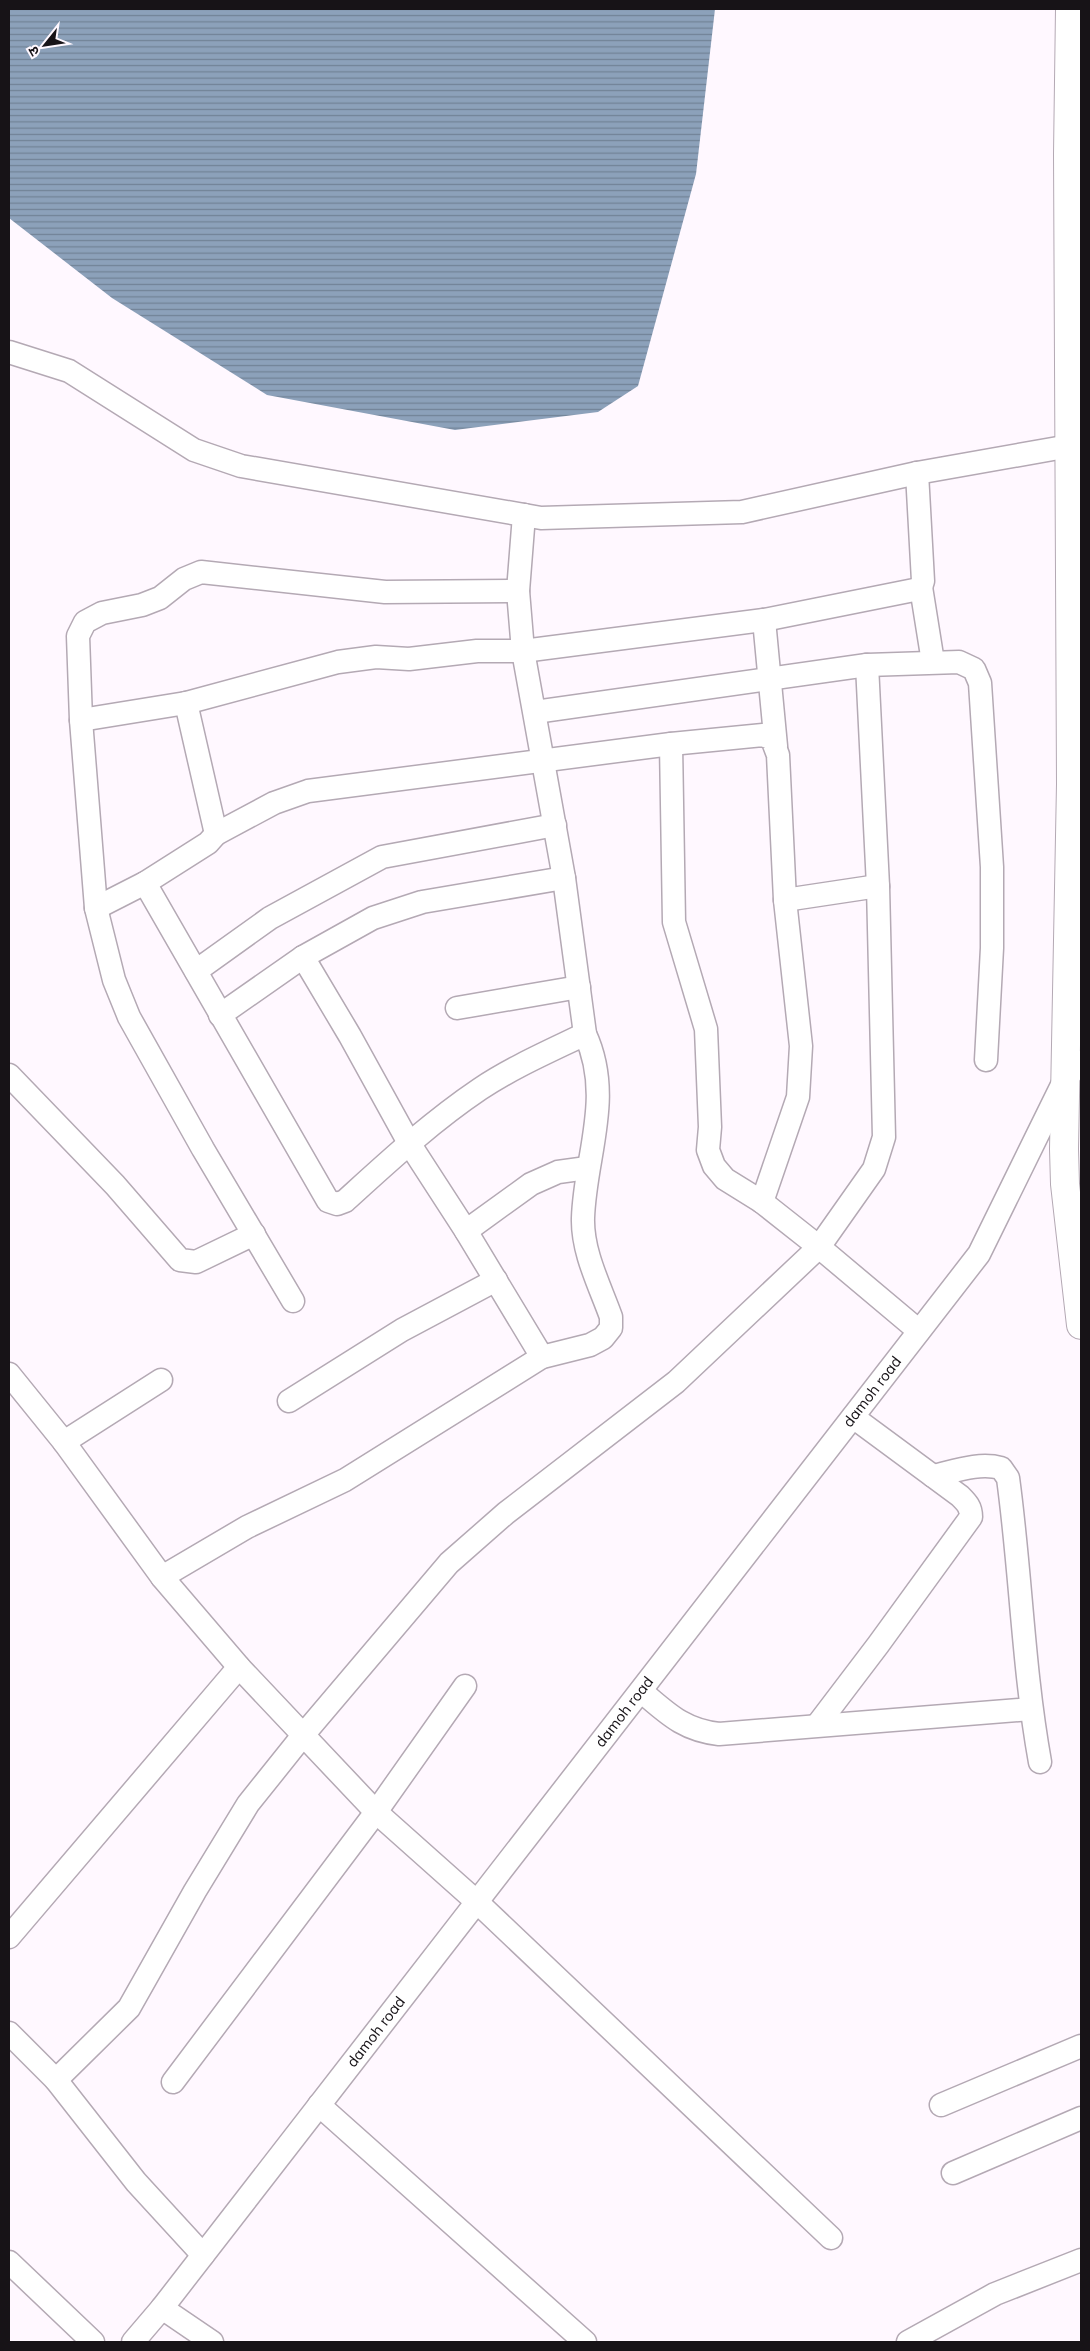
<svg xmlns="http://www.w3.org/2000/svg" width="1090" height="2351" viewBox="0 0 1090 2351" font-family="Mulish,'Noto Sans Devanagari',sans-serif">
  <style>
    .water { fill: url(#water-rules) }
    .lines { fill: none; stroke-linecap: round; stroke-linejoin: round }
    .minor-casing { stroke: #b4a9b4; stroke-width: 25 }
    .major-casing { stroke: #b4a9b4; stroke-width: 30 }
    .minor { stroke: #fff; stroke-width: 22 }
    .major { stroke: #fff; stroke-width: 28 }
    .labels { text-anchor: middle; stroke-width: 5; stroke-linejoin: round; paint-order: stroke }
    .street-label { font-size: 15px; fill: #171317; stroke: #fff8ff }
  </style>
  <defs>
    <pattern id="water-rules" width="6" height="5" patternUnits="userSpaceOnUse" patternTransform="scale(1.25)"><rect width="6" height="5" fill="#8ca1ba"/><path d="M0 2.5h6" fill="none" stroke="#718296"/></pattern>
  </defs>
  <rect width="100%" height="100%" fill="#fff8ff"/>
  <!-- water -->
  <path class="water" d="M9 9H715L696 174 638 386 598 412 455 430 267 395 112 298 9 218Z"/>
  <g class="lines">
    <!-- minor casing -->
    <g class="minor-casing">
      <g id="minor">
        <path d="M9 352 69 371 194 450 241 466 541 518 742 512 917 473 1081 444"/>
        <path d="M921 587 933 662"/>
        <path d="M764 620 776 746"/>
        <path d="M186 703 216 834"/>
        <path d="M535 712 867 665 959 662 974 669 980 683 992 867V948L986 1060"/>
        <path d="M81 720 186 703 338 662 376 657 409 659 477 651H523L764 620 914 590 921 587 923 581 917 473"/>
        <path d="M671 744 674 922 706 1029 710 1127 708 1150 714 1166 725 1179 762 1202 819 1247 919 1331"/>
        <path d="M145 883 328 1201 337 1204 345 1201C388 1162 431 1122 480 1089 513 1067 550 1051 585 1034"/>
        <path d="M785 900 878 886"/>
        <path d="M96 908 145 883 208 843 216 834 274 803 308 791 671 744 763 735 772 739 778 755 785 900 801 1046 798 1097 762 1202"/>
        <path d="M303 957 350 1036 409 1143 466 1231 542 1357"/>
        <path d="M196 971 270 918 382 857 555 825"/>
        <path d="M457 1008 579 987"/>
        <path d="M220 1015 303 957 373 918 422 902 564 878"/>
        <path d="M9 1075 115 1185 180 1260 196 1262 254 1234"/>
        <path d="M466 1231 531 1184 558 1172 587 1168"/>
        <path d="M293 1301 203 1149 129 1017 114 980 96 908 81 720 78 636 85 622 102 613 142 605 160 598 184 579 201 572 385 592 518 591"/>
        <path d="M9 1374 64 1442 162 1577 239 1667 376 1812 477 1902 831 2238"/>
        <path d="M289 1401 402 1330 496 1280"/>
        <path d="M64 1442 161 1380"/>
        <path d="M933 1476C955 1471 979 1462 1001 1468L1008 1478C1021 1573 1023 1668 1040 1762"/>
        <path d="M162 1577 247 1527 345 1480 542 1357 590 1345 603 1338 611 1328V1317C600 1286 582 1252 583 1218 585 1155 614 1097 585 1034L564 878 523 651 518 591 524 515"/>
        <path d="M641 1691C667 1713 683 1730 719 1734L1031 1709"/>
        <path d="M818 1724 878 1645 971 1517C971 1507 967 1503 960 1496L853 1417"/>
        <path d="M9 1937 239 1667"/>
        <path d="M9 2033 56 2080 136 2182 203 2255"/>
        <path d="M56 2080 129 2008 195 1891 248 1804 304 1734 449 1563 506 1513 676 1382 819 1247 874 1169 884 1137 878 886 867 665"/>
        <path d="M173 2082 376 1812 465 1686"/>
        <path d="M319 2105 585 2342"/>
        <path d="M941 2105 1081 2046"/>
        <path d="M953 2173 1081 2118"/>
        <path d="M9 2262 93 2342"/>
        <path d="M162 2308 212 2342"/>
        <path id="s1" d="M133 2342 162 2308 979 1254 1064 1081 1081 1062"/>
        <path d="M908 2342 995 2294 1081 2260"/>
      </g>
    </g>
    <!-- major casing -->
    <g class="major-casing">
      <path id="major" d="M1070 9 1068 154 1071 784 1064 1149 1065 1184 1081 1325"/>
    </g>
    <!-- minor -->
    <use href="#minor" class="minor"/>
    <!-- major -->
    <use href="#major" class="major"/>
  </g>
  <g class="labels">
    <!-- street labels -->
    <g class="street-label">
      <text dy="5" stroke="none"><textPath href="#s1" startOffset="1204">damoh road</textPath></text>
      <text dy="5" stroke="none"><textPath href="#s1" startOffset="799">damoh road</textPath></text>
      <text dy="5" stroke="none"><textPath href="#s1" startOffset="394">damoh road</textPath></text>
    </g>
  </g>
  <!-- border -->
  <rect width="1090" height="2351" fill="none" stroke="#171317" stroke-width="20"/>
  <!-- north arrow -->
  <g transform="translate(45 45) rotate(240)" stroke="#fff8ff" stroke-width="4" paint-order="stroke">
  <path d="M0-4L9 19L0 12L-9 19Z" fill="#171317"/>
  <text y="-8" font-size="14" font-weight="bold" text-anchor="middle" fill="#171317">उ</text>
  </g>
</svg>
